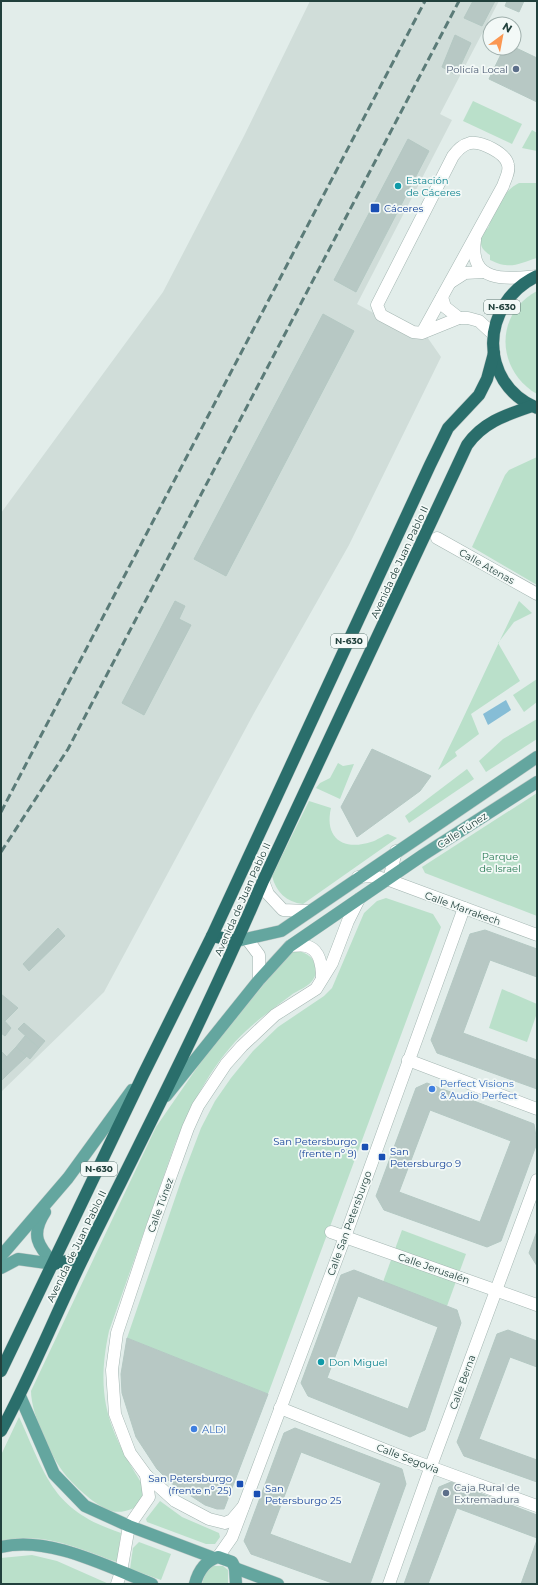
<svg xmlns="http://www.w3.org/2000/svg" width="538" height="1585" font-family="Montserrat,sans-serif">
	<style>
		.built { fill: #d0ddd9 }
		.green { fill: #bae0ca }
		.water { fill: #86bdd6 }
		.building { fill: #b7c8c4; stroke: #b4c8c3; fill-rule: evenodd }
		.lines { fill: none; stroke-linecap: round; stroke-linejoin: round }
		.minor-casing { stroke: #a4b6b2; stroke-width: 13 }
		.major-casing { stroke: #c1cac8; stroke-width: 13 }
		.highway-casing { stroke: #c1cac8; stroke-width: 13 }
		.minor { stroke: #fff; stroke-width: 12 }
		.major { stroke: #64a69f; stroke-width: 12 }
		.highway { stroke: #2a6e6b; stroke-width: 12 }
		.rail { stroke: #5b7b78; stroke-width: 3; stroke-dasharray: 8 4; stroke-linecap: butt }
		.service-dot { fill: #5c6f8a; stroke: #f3f9f7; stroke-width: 1.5 }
		.culture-dot { fill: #0f9aa8; stroke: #f3f9f7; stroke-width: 1.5 }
		.transit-dot { fill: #1a4fb4; stroke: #f3f9f7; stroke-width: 1.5 }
		.shop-dot { fill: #3f7fe0; stroke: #f3f9f7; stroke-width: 1.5 }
		.labels { text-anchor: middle; stroke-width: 3.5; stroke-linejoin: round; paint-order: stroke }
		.shield { fill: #f3f9f7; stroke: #607874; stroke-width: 1 }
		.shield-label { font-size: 9px; font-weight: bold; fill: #21403c }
		.service-label { font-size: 10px; fill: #4e5e75; stroke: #f3f9f7; text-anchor: end }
		.culture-label { font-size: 10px; fill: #0d838f; stroke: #f3f9f7; text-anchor: start }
		.transit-label { font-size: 10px; fill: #164399; stroke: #f3f9f7; text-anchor: start }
		.street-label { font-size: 10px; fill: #21403c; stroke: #f3f9f7 }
		.park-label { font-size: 10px; fill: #287a54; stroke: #f3f9f7 }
		.shop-label { font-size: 10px; fill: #366cbe; stroke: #f3f9f7; text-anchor: start }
	</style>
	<rect width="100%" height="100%" fill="#e2edea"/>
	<path class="built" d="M310 1H499L440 114 452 120 357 304 392 323 425 334 441 357 349 545 254 713 104 992 1 1092V513L163 292 244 136Z"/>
	<g class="green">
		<path d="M473 101 522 124 512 144 463 121Z"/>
		<path d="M532 130 537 133V151L522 148Z"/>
		<path d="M519 183H537V258C517 264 511 270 490 260V255C479 248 479 242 484 230L488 228C495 211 502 191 519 183Z"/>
		<path d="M537 291V394C496 370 494 314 537 291Z"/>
		<path d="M537 457V585L472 547 505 475 509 470Z"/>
		<path d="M519 601 532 613 514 622 498 643 520 681 471 714 479 734 455 752 457 756 438 770C466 714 491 657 519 601Z"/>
		<path d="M537 679V702L524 712 513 695Z"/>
		<path d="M537 719V739L486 772 479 761 503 739Z"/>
		<path d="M338 763 343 766 354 764 340 799 316 788 320 783 330 778Z"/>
		<path d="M467 769 474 779 409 823 405 816Z"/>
		<path d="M537 793V916L425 873 422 867Z"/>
		<path d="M309 801 331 808C324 838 343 851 371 842 378 840 382 836 388 834L397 838 303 904C286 902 276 892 272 876Z"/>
		<path d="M386 898 433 914 441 927 268 1394 127 1338 182 1178 201 1128 215 1101 231 1078 253 1051 278 1027 324 996 332 988 364 913 377 901Z"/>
		<path d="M296 951C310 952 321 964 314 978 310 987 297 990 290 996 275 1007 260 1018 247 1030 214 1060 192 1103 175 1144L109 1331C95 1397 108 1429 142 1484 142 1489 144 1495 142 1500 138 1509 121 1514 112 1511 99 1508 79 1490 70 1480 53 1463 31 1415 31 1391L156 1127 205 1056 287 956Z"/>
		<path d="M502 989 537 1004V1013L527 1042 489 1028Z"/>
		<path d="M402 1230 466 1254 447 1306 383 1282Z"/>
		<path d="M19 1417C47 1478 52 1510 121 1533L117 1562C79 1549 42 1530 1 1542V1455Z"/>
		<path d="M160 1501 182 1517 219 1533 220 1537 215 1544H206L147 1522 146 1519Z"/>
		<path d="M139 1542 171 1554 161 1580 130 1569 133 1548Z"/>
		<path d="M32 1555 57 1561 109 1584H1V1558Z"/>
		<path d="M213 1566H223L228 1570V1584H202L205 1574Z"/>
	</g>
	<path class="water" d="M506 700 511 710 488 725 483 714Z"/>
	<g class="building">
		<path d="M473 1H495L482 26 464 18Z"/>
		<path d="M507 1H524L519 12 505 6Z"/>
		<path d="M455 35 471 43 456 75 442 67Z"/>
		<path d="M514 47 537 58V102L489 79 504 48Z"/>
		<path d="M408 139 429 151 356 292 334 280Z"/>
		<path d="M323 314 354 331 226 576 194 559Z"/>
		<path d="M175 601 185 606 179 619 191 625 144 715 122 703Z"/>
		<path d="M372 749 431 776 420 791 357 837 341 807Z"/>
		<path d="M58 928 65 936 29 971 23 964Z"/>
		<path d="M485 930 537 949V977L490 960 463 1033 537 1060V1089L437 1053 431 1040 470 934Z"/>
		<path d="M1 994 18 1008 5 1021 1 1017Z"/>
		<path d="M1 1017 11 1028 5 1036 1 1033Z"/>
		<path d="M24 1023 45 1041 39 1048 18 1029Z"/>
		<path d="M25 1036 39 1048 30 1059 16 1047Z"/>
		<path d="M16 1047 27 1056 8 1074 1 1067V1063Z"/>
		<path d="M1 1051 7 1057 1 1063Z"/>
		<path d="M1 1067 8 1074 1 1081Z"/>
		<path d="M427 1083 534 1124 537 1143 501 1241 487 1247 384 1210 376 1196 416 1088ZM430 1110 511 1141 480 1222 399 1192Z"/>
		<path d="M537 1231V1266L529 1253Z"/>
		<path d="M354 1270 457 1310 461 1323 425 1430 410 1437 308 1396 301 1383 341 1275ZM358 1296 438 1327 408 1409 327 1378Z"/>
		<path d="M508 1330 537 1341V1367L510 1357 479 1439 537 1460V1482L464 1456 457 1442 497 1334Z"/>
		<path d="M127 1338 268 1394 224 1509H217L205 1505 171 1483 157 1469 136 1437 122 1393 121 1374Z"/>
		<path d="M295 1428 402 1469 406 1484 370 1584H335L251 1554 244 1541 284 1433ZM301 1452 381 1483 351 1564 270 1534Z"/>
		<path d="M451 1482 537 1515V1538L457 1508 428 1584H404L439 1487Z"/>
		<path d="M537 1540V1584H521Z"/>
	</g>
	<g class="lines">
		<g class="minor-casing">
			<g id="minor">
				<path d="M475 240C469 283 505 279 536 276"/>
				<path d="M451 282 465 273 483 272"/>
				<path d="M442 297 445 307 459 318"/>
				<path d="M422 333 503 186C505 179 510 172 508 165 506 153 481 141 470 143 462 145 458 150 453 156L377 305 381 315 413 332 422 333 459 318H468L479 321 493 334"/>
				<path d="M437 538 537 594"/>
				<path d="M358 877 373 876 389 880 537 935"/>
				<path d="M389 880 396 851"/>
				<path d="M263 881 268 894 283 910 307 911"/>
				<path d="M247 939 259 955V980"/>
				<path d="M290 946C294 946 301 945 306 946 320 949 322 967 322 978"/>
				<path d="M408 1060 537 1109"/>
				<path d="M331 1232 537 1305"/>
				<path d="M280 1408 403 1457 537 1506"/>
				<path d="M243 1507 232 1520 225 1523 209 1519 175 1501 146 1475 130 1453 115 1414 112 1370 117 1333 153 1225 188 1128 198 1106 226 1064 242 1046 275 1015 316 989 332 963 348 921 359 899"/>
				<path d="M218 1557 232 1537 345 1237 464 908"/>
				<path d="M117 1584 121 1572 129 1526 149 1497 146 1475"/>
				<path d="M389 1584 431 1466 537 1180"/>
			</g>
		</g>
		<g class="major-casing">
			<g id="major">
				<path d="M237 941 281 931 537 757"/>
				<path d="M166 1096 259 980 290 946 423 855 537 782"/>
				<path d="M45 1212C30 1235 38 1246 54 1264"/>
				<path d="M1 1256 68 1178 132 1090"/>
				<path d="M1 1268 18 1259 54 1264"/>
				<path d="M20 1396 54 1474 85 1506 129 1526 214 1558"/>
				<path d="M1 1547C48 1535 108 1567 152 1584"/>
				<path d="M235 1568 278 1584"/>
				<path d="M195 1584C198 1572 205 1561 218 1557L232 1562 235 1568 236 1584"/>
			</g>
		</g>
		<g class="highway-casing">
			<g id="highway">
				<path d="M537 276C480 303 477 383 537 408"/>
				<path d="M212 936 237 941"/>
				<path d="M54 1264 83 1257"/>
				<path d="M1 1371 143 1075 212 936 430 465 448 428 479 395 487 379 494 353"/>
				<path d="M1 1431C32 1374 56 1313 85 1254 146 1131 209 1008 263 881L467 445C483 422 506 415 532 406"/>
			</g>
		</g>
		<use href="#minor" class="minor"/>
		<use href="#major" class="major"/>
		<use href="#highway" class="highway"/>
		<g class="rail">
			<path d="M1 812 425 1"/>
			<path d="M1 852 68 749 459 1"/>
		</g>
	</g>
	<g class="service-dot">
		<circle cx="516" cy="69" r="4"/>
		<circle cx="446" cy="1493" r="4"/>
	</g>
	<g class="culture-dot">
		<circle cx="398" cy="186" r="4"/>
		<circle cx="321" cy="1362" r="4"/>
	</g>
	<g class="transit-dot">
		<rect x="370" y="203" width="10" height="10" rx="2"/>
		<rect x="361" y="1143" width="8" height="8" rx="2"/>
		<rect x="378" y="1153" width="8" height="8" rx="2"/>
		<rect x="236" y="1480" width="8" height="8" rx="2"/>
		<rect x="253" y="1490" width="8" height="8" rx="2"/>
	</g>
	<g class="shop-dot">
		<circle cx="432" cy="1089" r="4"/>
		<circle cx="194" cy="1429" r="4"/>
	</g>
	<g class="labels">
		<g class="shield">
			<rect x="484" y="300" width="36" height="14" rx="3"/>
			<rect x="331" y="634" width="36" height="14" rx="3"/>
			<rect x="81" y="1162" width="36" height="14" rx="3"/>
		</g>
		<g class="shield-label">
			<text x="502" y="310">N-630</text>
			<text x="349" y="644">N-630</text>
			<text x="99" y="1172">N-630</text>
		</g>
		<g class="service-label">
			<text x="508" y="73">Policía Local</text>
			<text x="454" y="1491" text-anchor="start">Caja Rural de<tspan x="454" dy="12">Extremadura</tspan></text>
		</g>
		<g class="culture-label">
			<text x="406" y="184">Estación<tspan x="406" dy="12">de Cáceres</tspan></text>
			<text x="329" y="1366">Don Miguel</text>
		</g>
		<g class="transit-label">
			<text x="384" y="212">Cáceres</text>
			<text x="357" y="1145" text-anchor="end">San Petersburgo<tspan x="357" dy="12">(frente nº 9)</tspan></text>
			<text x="390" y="1155">San<tspan x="390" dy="12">Petersburgo 9</tspan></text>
			<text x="232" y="1482" text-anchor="end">San Petersburgo<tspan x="232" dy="12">(frente nº 25)</tspan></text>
			<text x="265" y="1492">San<tspan x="265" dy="12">Petersburgo 25</tspan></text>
		</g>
		<g class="street-label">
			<text transform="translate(399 562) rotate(-65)" y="4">Avenida de Juan Pablo II</text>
			<text transform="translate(487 566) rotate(29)" y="4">Calle Atenas</text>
			<text transform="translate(462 830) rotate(-33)" y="4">Calle Túnez</text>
			<text transform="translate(242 899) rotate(-66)" y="4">Avenida de Juan Pablo II</text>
			<text transform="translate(463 908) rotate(20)" y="4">Calle Marrakech</text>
			<text transform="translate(160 1205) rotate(-70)" y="4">Calle Túnez</text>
			<text transform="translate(349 1223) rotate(-70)" y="4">Calle San Petersburgo</text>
			<text transform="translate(76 1246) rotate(-64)" y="4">Avenida de Juan Pablo II</text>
			<text transform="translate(434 1268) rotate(19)" y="4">Calle Jerusalén</text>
			<text transform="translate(462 1382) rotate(-70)" y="4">Calle Berna</text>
			<text transform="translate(408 1458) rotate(21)" y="4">Calle Segovia</text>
		</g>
		<g class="park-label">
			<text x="500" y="860">Parque<tspan x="500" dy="12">de Israel</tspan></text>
		</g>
		<g class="shop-label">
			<text x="440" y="1087">Perfect Visions<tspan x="440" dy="12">&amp; Audio Perfect</tspan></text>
			<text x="202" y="1433">ALDI</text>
		</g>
	</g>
	<rect width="538" height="1585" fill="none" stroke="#21403c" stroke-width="4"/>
	<g transform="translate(502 36) rotate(32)"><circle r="19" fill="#f3f9f7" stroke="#9fafac"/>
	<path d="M0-3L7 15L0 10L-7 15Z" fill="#fb9752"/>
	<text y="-6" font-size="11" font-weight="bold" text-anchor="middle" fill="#21403c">N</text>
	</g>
</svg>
